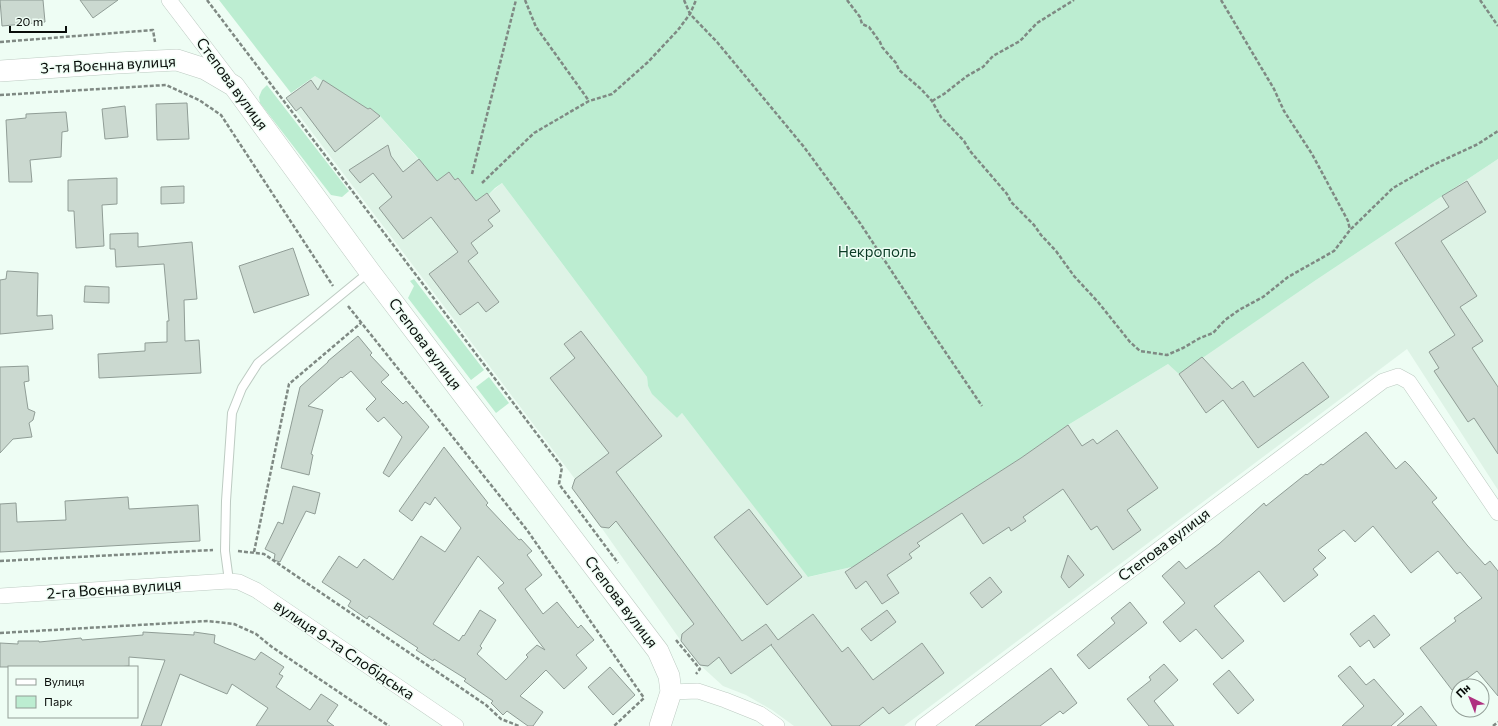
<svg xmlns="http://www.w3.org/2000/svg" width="1498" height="726" font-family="Commissioner,sans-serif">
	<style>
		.built { fill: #def3e6 }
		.green { fill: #bcedd1 }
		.building { fill: #cbd9d0; stroke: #909d96; fill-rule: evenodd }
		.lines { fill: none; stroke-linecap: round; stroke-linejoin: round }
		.lane-casing { stroke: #bdcbc2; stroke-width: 10 }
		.street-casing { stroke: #bdcbc2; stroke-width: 16 }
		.secondary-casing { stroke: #bdcbc2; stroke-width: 22 }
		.path { stroke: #7f8983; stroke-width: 2.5; stroke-dasharray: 4 2; stroke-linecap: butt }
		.lane { stroke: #fff; stroke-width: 8 }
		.street { stroke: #fff; stroke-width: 15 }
		.secondary { stroke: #fff; stroke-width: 21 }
		.labels { text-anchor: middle; stroke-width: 3; stroke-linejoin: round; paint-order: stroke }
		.street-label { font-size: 15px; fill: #090d0a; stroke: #eefdf4 }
		.park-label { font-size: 15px; fill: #0c3c26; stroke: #eefdf4 }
	</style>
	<rect width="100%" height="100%" fill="#eefdf4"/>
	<path class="built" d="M315 76 370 108 380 116 425 167 458 178 488 195 502 183 647 377 648 386 677 418 682 413 809 577 856 566 898 537 1021 458 1068 425 1168 364 1179 373 1316 280 1498 159V490L1407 349 904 726H794L772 710 746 695 723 686 700 665 681 641 601 527 572 488 575 479 286 98Z"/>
	<g class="green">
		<path d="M219 0H1498V159L1316 280 1179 374 1168 364 1068 425 1021 458 898 537 856 566 808 577 682 413 677 418 652 394 648 386 647 377 502 183 495 188 488 195 486 194 476 202 458 178 422 194 425 166 380 116 370 108 368 109 315 76 291 93Z"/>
		<path d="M267 85 349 191 342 197 331 195 260 103 259 97 262 90Z"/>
		<path d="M414 279 484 370 471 380 408 298 414 286 410 281Z"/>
		<path d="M489 377 509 403 496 413 476 387Z"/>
	</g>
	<g class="building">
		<path d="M0 0H43L45 22 2 26Z"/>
		<path d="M80 0H118L93 18Z"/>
		<path d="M311 80 318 90 323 80 368 109 370 108 380 116 335 152 301 107 296 111 286 98Z"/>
		<path d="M187 103 189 139 157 140 156 104Z"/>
		<path d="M125 106 128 137 105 139 102 109Z"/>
		<path d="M66 112 68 131 62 132 61 157 30 160 32 182H9L6 120 26 118V114Z"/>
		<path d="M388 145 391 156 403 172 419 159 437 181 449 172 455 180 458 178 476 201 487 193 500 211 488 220 493 226 471 243 478 253 468 261 499 302 486 312 478 302 460 315 429 274 458 252 431 217 403 239 379 208 392 197 373 173 360 183 349 170Z"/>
		<path d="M117 178V204L102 205 104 246 76 248 74 211H68V180Z"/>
		<path d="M1467 181 1486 212 1441 241 1477 296 1460 307 1483 341 1472 348 1498 387V454L1474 418 1468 422 1434 371 1439 368 1429 352 1455 335 1395 243 1449 207 1442 196Z"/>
		<path d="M184 186V203L161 204V187Z"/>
		<path d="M138 233V247L192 242 197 299 184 300 185 341 199 340 201 373 99 378 98 354 145 351V343L167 342V321H169L164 264 116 267 115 249H110V234Z"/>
		<path d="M293 248 309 295 254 313 239 266Z"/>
		<path d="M7 271 38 273 37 316 52 315 53 329 0 334V280L6 279Z"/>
		<path d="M85 286 109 287V303L84 302Z"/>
		<path d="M581 331 662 436 616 472 742 641 766 624 778 640 813 614 842 652 848 647 873 680 922 643 944 673 889 714 883 707 859 726H832L771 645 772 644 731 674 719 657 708 666 700 665 681 641 682 634 694 624 616 521 609 528 601 527 572 488 575 479 609 453 550 378 575 358 564 344Z"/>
		<path d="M358 336 372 353 370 355 389 375 381 382 403 404 406 401 429 427 389 477 383 473 402 437 384 417 378 422 366 409 376 399 351 371 342 378 341 377 308 406 323 410 311 454 313 455 309 475 281 468 300 387 328 362V361Z"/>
		<path d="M1202 357 1232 389 1243 381 1254 397 1303 362 1329 397 1258 448 1223 400 1206 413 1179 374Z"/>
		<path d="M28 366 29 381 24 382 28 409 35 412 33 420 29 423 32 437 13 439 0 453V367Z"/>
		<path d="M1068 425 1082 446 1093 439 1097 444 1117 430 1158 488 1127 510 1141 530 1113 550 1097 526 1091 530 1063 489 1023 517 1026 521 1011 531 1009 527 983 544 962 513 917 543 920 546 909 554 912 558 887 575 899 593 882 604 866 581 856 589 845 572 898 537 1021 458Z"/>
		<path d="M1366 432 1396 469 1405 461 1410 466 1437 498 1432 502 1467 545 1485 565 1490 561 1498 571V696L1477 671 1452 690 1420 648 1456 621 1454 618 1482 598 1460 572 1457 574 1438 551 1411 573 1373 526 1355 542 1344 530 1318 550 1326 558 1313 569 1318 575 1284 602 1259 571 1214 606 1244 641 1222 659 1196 629 1180 642 1163 622 1185 603 1162 576 1179 561 1186 569 1219 544 1264 503 1266 506 1306 474 1307 475 1321 464 1323 465Z"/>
		<path d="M444 447 488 503 486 505 519 540 521 539 532 551 527 555 542 575 525 589 543 614 557 602 578 628 581 625 594 640 576 655 587 668 564 689 546 670 520 696 543 712 533 726H528L507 711 503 715 491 703 493 701 464 681 466 679 434 659 433 661 416 650 418 648 369 616 367 619 348 606 351 601 322 582 339 556 357 568 364 559 393 580 421 536 445 552 461 528 435 497 430 505 425 502 412 521 399 511ZM478 556 504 583 498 588 545 650 537 645 526 655 528 657 506 680 477 654 482 648 480 646 496 620 480 610 464 636 463 635 459 641 433 624Z"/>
		<path d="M293 486 320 493 315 514 306 511 280 562 274 560 275 554 265 549 278 522 283 524Z"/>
		<path d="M128 497 129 509 198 505 200 541 0 552V504L16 503 17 522 66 520 65 501Z"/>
		<path d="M749 509 802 577 767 605 714 537Z"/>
		<path d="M1068 555 1084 575 1069 588 1061 577Z"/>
		<path d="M990 577 1002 592 982 608 970 593Z"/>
		<path d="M1130 602 1147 623 1089 669 1077 655 1115 623 1111 618Z"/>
		<path d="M887 610 896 622 871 641 861 629Z"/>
		<path d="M1374 615 1390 635 1374 648 1369 640 1360 647 1350 634Z"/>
		<path d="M143 632 194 635V632L215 635 214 643 255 660 261 652 284 667 279 674 283 676 276 687 310 710 321 694 338 705 327 721 334 726H256L268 708 232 684 227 694 180 674 161 726H141L165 660 129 657V666L118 667H0V643L18 644V641H39V642L81 638 82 640 143 635Z"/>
		<path d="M1164 664 1178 680 1154 701 1174 726H1149L1127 699 1151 680 1149 677Z"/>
		<path d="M1350 666 1366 685 1374 679 1404 714 1391 726H1342L1364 706 1338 676Z"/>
		<path d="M610 667 635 695 613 715 588 687Z"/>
		<path d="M1051 668 1077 703 1063 714 1060 711 1040 726H975Z"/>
		<path d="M1229 670 1254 700 1238 714 1213 684Z"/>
		<path d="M1421 706 1437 726H1397Z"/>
	</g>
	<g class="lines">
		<g class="lane-casing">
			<path id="lane" d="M229 581 225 551 226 501 232 413 242 388 258 363 369 272"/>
		</g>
		<g class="street-casing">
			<g id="street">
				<path d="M169 0 230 80"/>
				<path d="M0 596 229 581 239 582 256 590 456 726"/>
				<path d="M671 692 698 691 725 700 760 714 777 726"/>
				<path d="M923 726 1383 381 1398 376 1409 382 1498 513"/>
			</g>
		</g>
		<g class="secondary-casing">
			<path id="secondary" d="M0 71 117 63 177 60 205 69 234 86 370 272 658 651 669 676 671 692 660 726"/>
		</g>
		<g class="path">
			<path d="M207 0 562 467 559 484 618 563"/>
			<path d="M525 0 536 27 589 101"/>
			<path d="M684 0 690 14 717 42 804 147 860 223 925 322 982 406"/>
			<path d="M847 0 860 17 862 24 869 27 880 42 882 47 896 63 899 70 921 89 932 101 941 117 964 141 970 151 1007 194 1011 202 1034 225 1041 235 1056 251 1074 276 1098 302 1130 342 1140 351 1167 355 1183 348 1200 338 1213 333 1225 320 1239 310 1263 297 1288 277 1334 251 1350 230 1393 188 1433 165 1478 144 1498 131"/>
			<path d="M1221 0 1274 89 1284 111 1312 154 1348 221 1350 230"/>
			<path d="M1480 0 1498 26"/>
			<path d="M0 42 153 30 155 42"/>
			<path d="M0 95 166 85 199 100 221 115 333 286"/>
			<path d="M932 101 944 94 967 76 983 67 993 56 1020 41 1037 23 1074 0"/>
			<path d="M472 174 516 0"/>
			<path d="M482 183 534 133 589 101 612 94 648 62 678 30 690 14 696 0"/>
			<path d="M348 306 527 530 644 698 614 726"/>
			<path d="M238 551 264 554 486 705 501 719 519 726"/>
			<path d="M254 552 289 384 361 323"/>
			<path d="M0 561 213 550"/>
			<path d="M0 633 208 621 234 624 256 634 272 647 389 726"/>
			<path d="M676 640 700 669 696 674"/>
			<path d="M1493 726 1498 722"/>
		</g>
		<use href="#lane" class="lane"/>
		<use href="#street" class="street"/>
		<use href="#secondary" class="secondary"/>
	</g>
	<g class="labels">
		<g class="street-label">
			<text transform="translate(108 65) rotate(-3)" y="5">3-тя Воєнна вулиця</text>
			<text transform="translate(232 84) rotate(54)" y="5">Степова вулиця</text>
			<text transform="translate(425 344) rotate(53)" y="5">Степова вулиця</text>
			<text transform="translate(1164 545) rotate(-37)" y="5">Степова вулиця</text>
			<text transform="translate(114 589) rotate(-4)" y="5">2-га Воєнна вулиця</text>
			<text transform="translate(621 602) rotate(53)" y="5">Степова вулиця</text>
			<text transform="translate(344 650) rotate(34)" y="5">вулиця 9-та Слобідська</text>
		</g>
		<g class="park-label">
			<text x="877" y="257">Некрополь</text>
		</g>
	</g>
	<rect x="8" y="666" width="130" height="52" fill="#eefdf4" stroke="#929d96"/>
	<rect x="16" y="679" width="20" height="6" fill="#ffffff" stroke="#929d96"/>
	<text x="44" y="686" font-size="12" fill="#090d0a">Вулиця</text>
	<rect x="16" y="696" width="20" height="12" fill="#bcedd1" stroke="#929d96"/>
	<text x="44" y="706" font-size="12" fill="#090d0a">Парк</text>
	<g transform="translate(1470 698) rotate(317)"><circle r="19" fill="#eefdf4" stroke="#929d96"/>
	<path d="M0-3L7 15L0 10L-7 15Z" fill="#af3180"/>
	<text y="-6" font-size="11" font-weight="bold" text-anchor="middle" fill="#090d0a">Пн</text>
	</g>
	<path d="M10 26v6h56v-6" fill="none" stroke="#090d0a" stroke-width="2"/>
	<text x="16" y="26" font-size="12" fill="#090d0a" stroke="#eefdf4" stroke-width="3" paint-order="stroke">20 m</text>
</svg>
